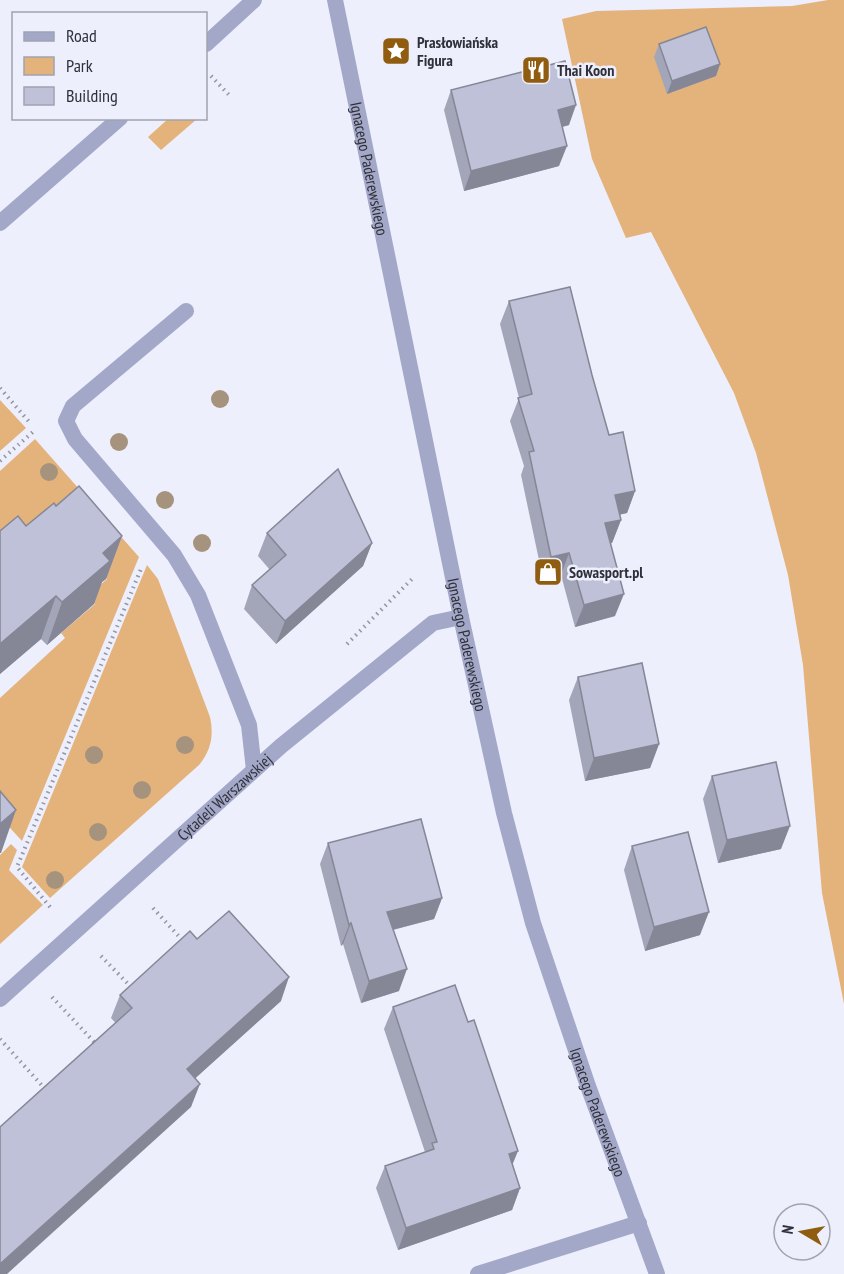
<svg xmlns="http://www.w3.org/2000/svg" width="844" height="1274" font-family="'PT Sans Narrow',sans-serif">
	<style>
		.green { fill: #e4b37c }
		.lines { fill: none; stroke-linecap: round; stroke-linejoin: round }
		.path { stroke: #9496a2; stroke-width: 4; stroke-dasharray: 1.5 4.5; stroke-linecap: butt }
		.service { stroke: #a4a8c8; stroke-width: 16 }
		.minor { stroke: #a4a8c8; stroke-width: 16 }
		.tertiary { stroke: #a4a8c8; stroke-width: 16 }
		.tree { fill: #a6937e }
		.wall { fill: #a3a6b9 }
		.shaded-wall { fill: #858796 }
		.building { fill: #bec1d7; stroke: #858796; stroke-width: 1.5 }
		.labels { text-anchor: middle; stroke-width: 5; stroke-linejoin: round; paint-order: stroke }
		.poi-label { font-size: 16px; font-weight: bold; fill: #2f3039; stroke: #edeffd; text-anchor: start }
		.street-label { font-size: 16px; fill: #2f3039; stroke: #edeffd }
	</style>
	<rect width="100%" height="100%" fill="#edeffd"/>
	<g class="green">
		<path d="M828 0H844V1004L822 893 803 665 788 575 756 453 734 393 651 232 626 238 592 159 562 19 596 11 792 6Z"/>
		<path d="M169 118 197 119 161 150 148 137Z"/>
		<path d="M0 400 26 428 0 451Z"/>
		<path d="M35 439 139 557 22 841 0 817V698L65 638 61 633 95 604 88 596 107 579 64 528 0 555V471Z"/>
		<path d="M147 565 158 579 210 717C214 736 211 750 199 765L50 898 22 867Z"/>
		<path d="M11 844 17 850 9 870 43 905 0 944V855Z"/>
	</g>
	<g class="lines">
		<g class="path">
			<path d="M211 76 231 97"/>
			<path d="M0 388 31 424"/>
			<path d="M0 461 34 431"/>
			<path d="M347 644 414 577"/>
			<path d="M50 907 17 867 141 569"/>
			<path d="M153 908 184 942"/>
			<path d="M101 956 133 989"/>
			<path d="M52 997 96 1044"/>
			<path d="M0 1039 47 1091"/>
		</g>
		<path class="service" d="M186 311 73 406 66 421 75 439 174 555 198 595 249 725 254 770"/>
		<g class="minor">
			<path id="s1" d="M0 999 281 746 433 623 461 617"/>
			<path d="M478 1274 639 1223"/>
		</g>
		<g class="tertiary">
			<path id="s2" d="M335 0 461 617 504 813 533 923 588 1086 657 1274"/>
			<path d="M206 44 254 0"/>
			<path d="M0 223 120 118"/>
		</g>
	</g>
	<g class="tree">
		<circle cx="220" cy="399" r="9"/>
		<circle cx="119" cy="442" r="9"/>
		<circle cx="49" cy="472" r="9"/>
		<circle cx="165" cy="500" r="9"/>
		<circle cx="202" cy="543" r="9"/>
		<circle cx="185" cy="745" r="9"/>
		<circle cx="94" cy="755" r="9"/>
		<circle cx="142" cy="790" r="9"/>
		<circle cx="98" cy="832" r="9"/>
		<circle cx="55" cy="880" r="9"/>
	</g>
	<g class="wall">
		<path d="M659 44 720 64 716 76 667 94 654 57Z"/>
		<path d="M451 90 569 125 562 127 559 166 464 191 444 110Z"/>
		<path d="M509 301 592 375 609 435 635 491 627 513 619 515 621 520 612 543H610L615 616 575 627 561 575 543 579 521 475 524 466 510 421 519 398 500 324Z"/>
		<path d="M56 506 122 536 106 579 102 582 94 604 47 645 41 639 0 674V531L26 526Z"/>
		<path d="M267 533 372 543 363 566 276 644 244 609 252 585 270 570 258 556Z"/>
		<path d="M578 677 659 744 650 768 585 781 569 700Z"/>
		<path d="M712 776 781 849 718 863 703 799Z"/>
		<path d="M328 843 442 898 434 919 393 930 399 991 361 1003 343 944 341 946 320 864Z"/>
		<path d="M632 846 700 935 645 951 624 870Z"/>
		<path d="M197 939 281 1001 195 1078 191 1107 111 1018 120 995Z"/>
		<path d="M393 1007 468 1022 520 1188 512 1210 398 1250 376 1188 385 1166 425 1152 384 1029Z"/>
	</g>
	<g class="shaded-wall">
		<path d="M720 64 716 76 667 94 672 81Z"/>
		<path d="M576 105 569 125 551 130 558 110Z"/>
		<path d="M567 146 559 166 464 191 471 171Z"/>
		<path d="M635 491 627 513 607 517 615 495Z"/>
		<path d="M621 520 612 543 596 546 605 523Z"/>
		<path d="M122 536 106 579 102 582 94 604 47 645 62 602 103 553Z"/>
		<path d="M372 543 363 566 276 644 285 621Z"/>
		<path d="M569 553 561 575 543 579 551 557Z"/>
		<path d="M624 594 615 616 575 627 584 605Z"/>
		<path d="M56 596 41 639 0 674V644Z"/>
		<path d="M659 744 650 768 585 781 594 758Z"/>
		<path d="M16 810 1 853H0V824Z"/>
		<path d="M790 826 781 849 718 863 727 840Z"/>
		<path d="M442 898 434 919 380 933 387 912Z"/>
		<path d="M709 912 700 935 645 951 654 927Z"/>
		<path d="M351 923 343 944 341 946 349 925Z"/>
		<path d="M407 969 399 991 361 1003 369 981Z"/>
		<path d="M289 977 281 1001 179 1093 187 1069Z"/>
		<path d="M200 1084 191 1107 7 1274H0V1264Z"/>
		<path d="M518 1151 509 1173V1154Z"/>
		<path d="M520 1188 512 1210 398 1250 406 1228Z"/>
	</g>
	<g class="building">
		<path d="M706 27 720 64 672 81 659 44Z"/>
		<path d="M565 61 576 105 558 110 567 146 471 171 451 90Z"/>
		<path d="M570 287 592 375 609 435 623 432 635 491 615 495 621 520 605 523 624 594 584 605 569 553 551 557 529 452 534 451 518 398 532 394 509 301Z"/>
		<path d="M338 469 372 543 285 621 252 585 286 555 267 533Z"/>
		<path d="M79 486 122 536 103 553 110 561 62 602 56 596 0 644V531L18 516 26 526 54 503 56 506Z"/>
		<path d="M642 663 659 744 594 758 578 677Z"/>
		<path d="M776 762 790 826 727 840 712 776Z"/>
		<path d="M0 791 16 810 0 824Z"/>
		<path d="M421 819 442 898 387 912 407 969 369 981 351 923 349 925 328 843Z"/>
		<path d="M688 832 709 912 654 927 632 846Z"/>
		<path d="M229 911 289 977 187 1069 200 1084 0 1264V1127L132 1008 120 995 190 931 197 939Z"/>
		<path d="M455 985 468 1022 474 1020 518 1151 509 1154 520 1188 406 1228 385 1166 434 1149 432 1143 437 1142 393 1007Z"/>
	</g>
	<defs>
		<g id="sight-square" transform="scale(1.5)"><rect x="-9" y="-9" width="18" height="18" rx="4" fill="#905c0f" stroke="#edeffd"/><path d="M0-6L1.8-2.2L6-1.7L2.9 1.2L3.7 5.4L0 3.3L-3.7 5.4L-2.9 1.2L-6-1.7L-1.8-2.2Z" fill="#fff"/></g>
		<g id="restaurant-square" transform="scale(1.5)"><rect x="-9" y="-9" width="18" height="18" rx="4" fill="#905c0f" stroke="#edeffd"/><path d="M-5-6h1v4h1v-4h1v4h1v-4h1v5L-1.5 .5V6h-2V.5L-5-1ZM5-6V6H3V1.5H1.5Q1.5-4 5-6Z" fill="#fff"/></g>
		<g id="shop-square" transform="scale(1.5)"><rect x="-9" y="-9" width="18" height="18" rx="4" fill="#905c0f" stroke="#edeffd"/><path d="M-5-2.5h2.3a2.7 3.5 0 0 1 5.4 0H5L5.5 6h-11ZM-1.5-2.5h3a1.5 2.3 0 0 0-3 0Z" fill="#fff"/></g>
	</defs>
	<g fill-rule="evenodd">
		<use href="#sight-square" x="396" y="51"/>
		<use href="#restaurant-square" x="536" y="70"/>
		<use href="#shop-square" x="548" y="572"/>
	</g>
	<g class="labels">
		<g class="poi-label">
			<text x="417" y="48">Prasłowiańska<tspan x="417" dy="18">Figura</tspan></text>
			<text x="557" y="76">Thai Koon</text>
			<text x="569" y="578">Sowasport.pl</text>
		</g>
		<g class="street-label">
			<text dy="6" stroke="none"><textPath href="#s2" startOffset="172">Ignacego Paderewskiego</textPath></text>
			<text dy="6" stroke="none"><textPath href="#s2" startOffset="658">Ignacego Paderewskiego</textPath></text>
			<text dy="6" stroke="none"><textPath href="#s1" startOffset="302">Cytadeli Warszawskiej</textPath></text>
			<text dy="6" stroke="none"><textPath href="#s2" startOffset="1144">Ignacego Paderewskiego</textPath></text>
		</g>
	</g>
	<rect x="12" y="12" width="195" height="108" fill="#edeffd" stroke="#a1a3af" stroke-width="1.5"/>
	<rect x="24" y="32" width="30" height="9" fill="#a4a8c8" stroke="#a1a3af" stroke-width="1.5"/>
	<text x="66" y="42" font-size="18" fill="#2f3039">Road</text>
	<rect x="24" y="57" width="30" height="18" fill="#e4b37c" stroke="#a1a3af" stroke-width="1.5"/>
	<text x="66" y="72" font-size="18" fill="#2f3039">Park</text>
	<rect x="24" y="87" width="30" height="18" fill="#bec1d7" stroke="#a1a3af" stroke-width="1.5"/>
	<text x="66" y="102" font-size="18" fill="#2f3039">Building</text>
	<g transform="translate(802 1232) rotate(280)"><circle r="28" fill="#edeffd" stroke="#a1a3af" stroke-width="1.5"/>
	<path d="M0-4.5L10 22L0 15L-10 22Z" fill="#905c0f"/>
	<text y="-9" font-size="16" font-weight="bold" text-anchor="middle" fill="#2f3039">N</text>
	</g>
</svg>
